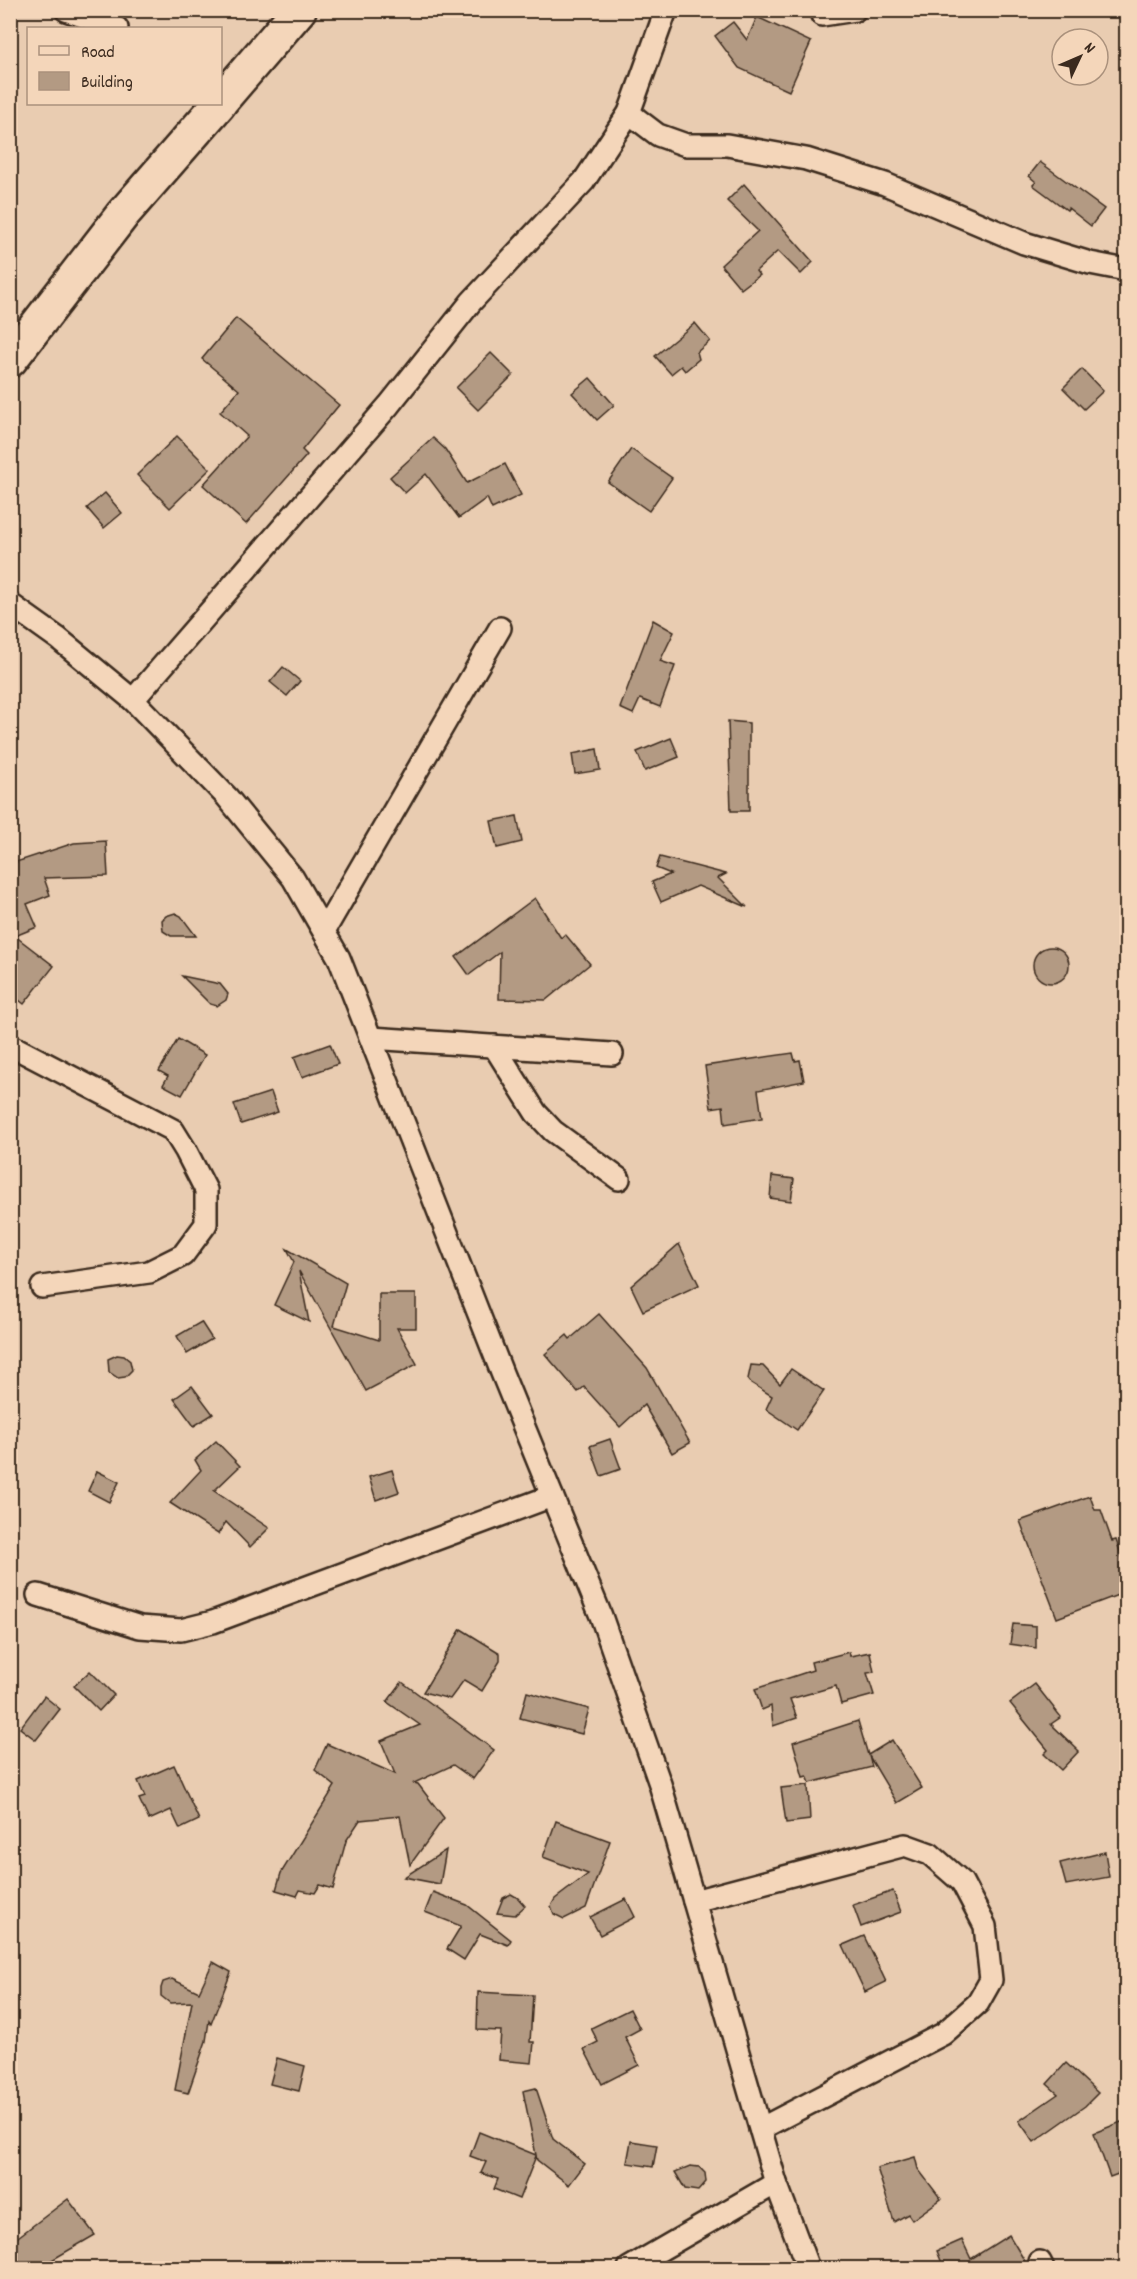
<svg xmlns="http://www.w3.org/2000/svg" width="1137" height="2279" font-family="Dekko,sans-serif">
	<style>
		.building { fill: #b39a83; stroke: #3b2a1e; stroke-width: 1.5 }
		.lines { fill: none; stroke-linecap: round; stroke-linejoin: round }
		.minor-casing { stroke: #3b2a1e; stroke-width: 26 }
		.primary-casing { stroke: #3b2a1e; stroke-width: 38 }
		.minor { stroke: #f4d6ba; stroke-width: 21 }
		.primary { stroke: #f4d6ba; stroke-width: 33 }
	</style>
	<rect width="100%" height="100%" fill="#e9ccb1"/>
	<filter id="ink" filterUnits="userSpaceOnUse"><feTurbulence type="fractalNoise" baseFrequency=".0167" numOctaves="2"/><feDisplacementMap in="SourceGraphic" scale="12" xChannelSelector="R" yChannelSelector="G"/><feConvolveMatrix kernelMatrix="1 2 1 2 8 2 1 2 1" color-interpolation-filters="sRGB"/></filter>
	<g filter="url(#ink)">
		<g class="building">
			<path d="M757 17 811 42 789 91 739 68 715 36 733 22 747 40Z"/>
			<path d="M1040 162 1104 209 1091 226 1068 208 1067 210 1033 185 1036 182 1029 176Z"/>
			<path d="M744 184 813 262 801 274 778 251 756 271 759 275 741 289 721 265 758 231 727 201Z"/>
			<path d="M236 318 339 405 302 450 307 455 246 524 203 485 247 436 220 412 239 390 202 359Z"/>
			<path d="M695 323 710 341 697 352 699 359 685 371 681 366 671 374 655 356Z"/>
			<path d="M491 353 513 375 478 410 456 388Z"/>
			<path d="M1082 369 1103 391 1084 409 1063 388Z"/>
			<path d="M590 378 614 405 597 420 572 393Z"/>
			<path d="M177 436 210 469 170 508 137 475Z"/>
			<path d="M433 438 445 449 467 483 505 464 521 495 492 509 487 498 459 518 426 474 405 493 390 477Z"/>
			<path d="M631 449 672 478 649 511 608 482Z"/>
			<path d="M105 493 122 513 104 528 87 508Z"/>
			<path d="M653 620 674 632 660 661 675 666 660 707 640 699 633 714 620 708Z"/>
			<path d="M283 667 300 681 287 696 270 682Z"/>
			<path d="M728 721 749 723V811H731Z"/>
			<path d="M671 738 679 757 645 771 637 752Z"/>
			<path d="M597 749 600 770 575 774 572 754Z"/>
			<path d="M517 816 522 842 497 848 491 821Z"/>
			<path d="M106 841 108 876 44 878 50 895 27 904 37 927 15 936 54 966 24 1004 10 993V864L74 843Z"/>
			<path d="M660 857 726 874 718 878 747 907 698 886 661 902 652 882 671 874 656 868Z"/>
			<path d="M535 898 561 938 565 934 590 964 546 1000 499 999 500 952 469 975 456 957Z"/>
			<path d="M175 913 181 916 196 936H171L163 931 162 920 166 916Z"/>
			<circle cx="1051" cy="965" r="18"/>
			<path d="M182 976 220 984 228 994 226 1000 217 1006 210 1004Z"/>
			<path d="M178 1039 205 1055 182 1095 163 1085 168 1076 159 1071Z"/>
			<path d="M330 1044 338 1064 302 1077 294 1057Z"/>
			<path d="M793 1053 795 1061 800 1060 804 1081 758 1090 762 1118 725 1124 723 1106 711 1108 705 1066Z"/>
			<path d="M271 1092 278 1112 241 1124 234 1104Z"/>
			<path d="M772 1176 794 1179 791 1201 770 1198Z"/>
			<path d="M679 1244 699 1285 643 1311 631 1286Z"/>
			<path d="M287 1249 346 1283 334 1326 379 1340V1294H416V1328H397L417 1364 366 1391 299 1271 309 1322 274 1305 294 1262Z"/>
			<path d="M599 1314 647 1368 690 1443 672 1453 644 1405 620 1427 584 1387 578 1392 545 1354 567 1335 570 1339Z"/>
			<path d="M201 1322 212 1339 187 1354 177 1336Z"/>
			<path d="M117 1355 124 1356 130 1361 132 1370 125 1377 118 1378 109 1372 108 1359Z"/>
			<path d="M751 1365 763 1366 780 1384 791 1369 824 1391 797 1430 766 1409 772 1396 751 1383 748 1379Z"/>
			<path d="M192 1386 213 1414 194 1426 174 1399Z"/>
			<path d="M610 1439 621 1469 601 1476 590 1446Z"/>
			<path d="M216 1441 240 1466 214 1491 269 1528 250 1547 226 1522 218 1534 170 1503 201 1470 195 1460Z"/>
			<path d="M392 1470 399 1492 376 1500 369 1477Z"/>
			<path d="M97 1471 119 1482 109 1502 88 1491Z"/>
			<path d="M1090 1496 1095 1510H1101L1112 1541 1116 1540 1126 1568V1592L1057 1618 1020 1521Z"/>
			<path d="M1013 1624 1036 1626V1648L1010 1644Z"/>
			<path d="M461 1629 500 1653V1661L482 1691 464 1680 450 1699 423 1692Z"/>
			<path d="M849 1652 850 1656 870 1652 874 1672 867 1673 874 1695 841 1704 836 1686 790 1699 797 1718 773 1726 771 1706 762 1710 755 1689 813 1670 811 1662Z"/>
			<path d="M90 1671 114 1695 99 1711 74 1686Z"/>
			<path d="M402 1682 494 1750 473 1779 453 1765 414 1783 418 1784 444 1818 410 1865 400 1816 360 1820 346 1841 333 1889 320 1885 315 1893 300 1890 297 1896 276 1890 281 1873 335 1786 315 1770 327 1744 395 1774 381 1741 420 1725 387 1702Z"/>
			<path d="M1035 1684 1061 1717 1051 1724 1079 1751 1061 1770 1044 1754 1048 1750 1010 1703Z"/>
			<path d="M527 1692 589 1709 582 1734 520 1718Z"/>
			<path d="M44 1696 60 1709 36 1740 20 1728Z"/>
			<path d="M858 1721 868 1755 892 1740 922 1788 897 1803 869 1756 872 1767 810 1783 807 1776 803 1777 793 1742Z"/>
			<path d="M174 1765 199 1820 180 1829 171 1810 149 1820 139 1799 145 1797 138 1781Z"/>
			<path d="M808 1785 810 1820 786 1823 781 1788Z"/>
			<path d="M556 1821 610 1841 586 1908 564 1919 554 1914 551 1906 555 1899 588 1874 543 1857Z"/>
			<path d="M446 1850 440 1884 404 1877Z"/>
			<path d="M1105 1852 1109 1877 1066 1885 1060 1863Z"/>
			<path d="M893 1891 901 1912 861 1927 853 1905Z"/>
			<path d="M433 1892 467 1905 511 1940 508 1945 480 1934 464 1960 447 1949 461 1926 425 1912Z"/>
			<path d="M511 1894 518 1898 525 1906 515 1915 497 1913 503 1898Z"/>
			<path d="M626 1899 635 1917 600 1935 590 1917Z"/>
			<path d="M864 1936 886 1982 865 1992 843 1945Z"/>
			<path d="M213 1962 231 1972 211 2024 209 2021 206 2041 188 2093 175 2090 192 2002 170 2003 161 1996V1988L163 1982 172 1979 199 1992Z"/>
			<path d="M478 1992 533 1995 530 2042H534L532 2063 499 2060 501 2031 477 2030Z"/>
			<path d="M630 2009 640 2029 625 2037 639 2065 602 2084 584 2049 598 2042 591 2028Z"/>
			<path d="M277 2058 305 2066 299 2091 270 2084Z"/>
			<path d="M1066 2063 1098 2093 1085 2106 1034 2142 1019 2121 1058 2094 1047 2084Z"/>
			<path d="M536 2088 553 2139 585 2164 569 2185 537 2160 536 2156 519 2199 494 2189 498 2179 481 2173 486 2162 470 2156 479 2132 536 2155 523 2091Z"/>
			<path d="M1126 2120V2171L1110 2177 1094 2133Z"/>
			<path d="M631 2141 657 2145 653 2167 627 2163Z"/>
			<path d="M915 2157 918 2169 941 2199 912 2220 908 2214 894 2222 877 2168Z"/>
			<path d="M690 2166 699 2167 705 2173 706 2182 698 2191 685 2189 675 2172Z"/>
			<path d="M68 2199 95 2235 50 2261 54 2268H21L10 2251V2243Z"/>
			<path d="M1009 2235 1029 2268H944L937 2251 962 2240 971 2259Z"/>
		</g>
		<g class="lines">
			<g class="minor-casing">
				<g id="minor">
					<path d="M66 10 117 28"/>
					<path d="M822 15 855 10"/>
					<path d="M629 113 658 135 686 145H727L806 159 885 184 1024 243 1090 263 1126 270"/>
					<path d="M10 604 59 639 133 700 227 797 293 878 339 958 502 1373 601 1616 660 1784 776 2183 808 2268"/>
					<path d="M133 700 389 405 471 302 584 181 629 113 666 10"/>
					<path d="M324 931 500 628"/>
					<path d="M371 1038 612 1054"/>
					<path d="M10 1045 173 1130 186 1151 206 1190V1224L183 1255 149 1272 42 1287"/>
					<path d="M494 1046 536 1113 553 1131 619 1179"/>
					<path d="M38 1595 140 1627 181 1630 213 1622 552 1496"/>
					<path d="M694 1901 905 1845 930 1854 962 1882 985 1926 991 1980 978 2003 943 2034 760 2129"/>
					<path d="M1040 2262 1043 2268"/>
					<path d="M629 2268 776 2183"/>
				</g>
			</g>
			<g class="primary-casing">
				<g id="primary">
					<path d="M220 102 299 10"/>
					<path d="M10 360 123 214 219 104"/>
				</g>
			</g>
			<use href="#minor" class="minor"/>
			<use href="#primary" class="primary"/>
		</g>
	</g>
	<rect width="1137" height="2279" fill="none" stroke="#f4d6ba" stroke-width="36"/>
	<rect x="18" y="18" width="1101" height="2243" fill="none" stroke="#3b2a1e" stroke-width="2" filter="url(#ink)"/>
	<rect x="27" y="27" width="195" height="78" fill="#f4d6ba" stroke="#aa917c" stroke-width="1.5"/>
	<rect x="39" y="46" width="30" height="9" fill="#f4d6ba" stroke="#aa917c" stroke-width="1.5"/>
	<text x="81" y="57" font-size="18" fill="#3b2a1e">Road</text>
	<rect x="39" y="72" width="30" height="18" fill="#b39a83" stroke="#aa917c" stroke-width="1.5"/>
	<text x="81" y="87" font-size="18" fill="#3b2a1e">Building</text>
	<g transform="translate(1080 57) rotate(46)"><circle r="28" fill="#f4d6ba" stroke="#aa917c" stroke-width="1.5"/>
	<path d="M0-4.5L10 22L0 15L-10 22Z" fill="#3b2a1e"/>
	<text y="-9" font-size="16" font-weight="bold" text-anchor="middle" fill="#3b2a1e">N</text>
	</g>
</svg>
